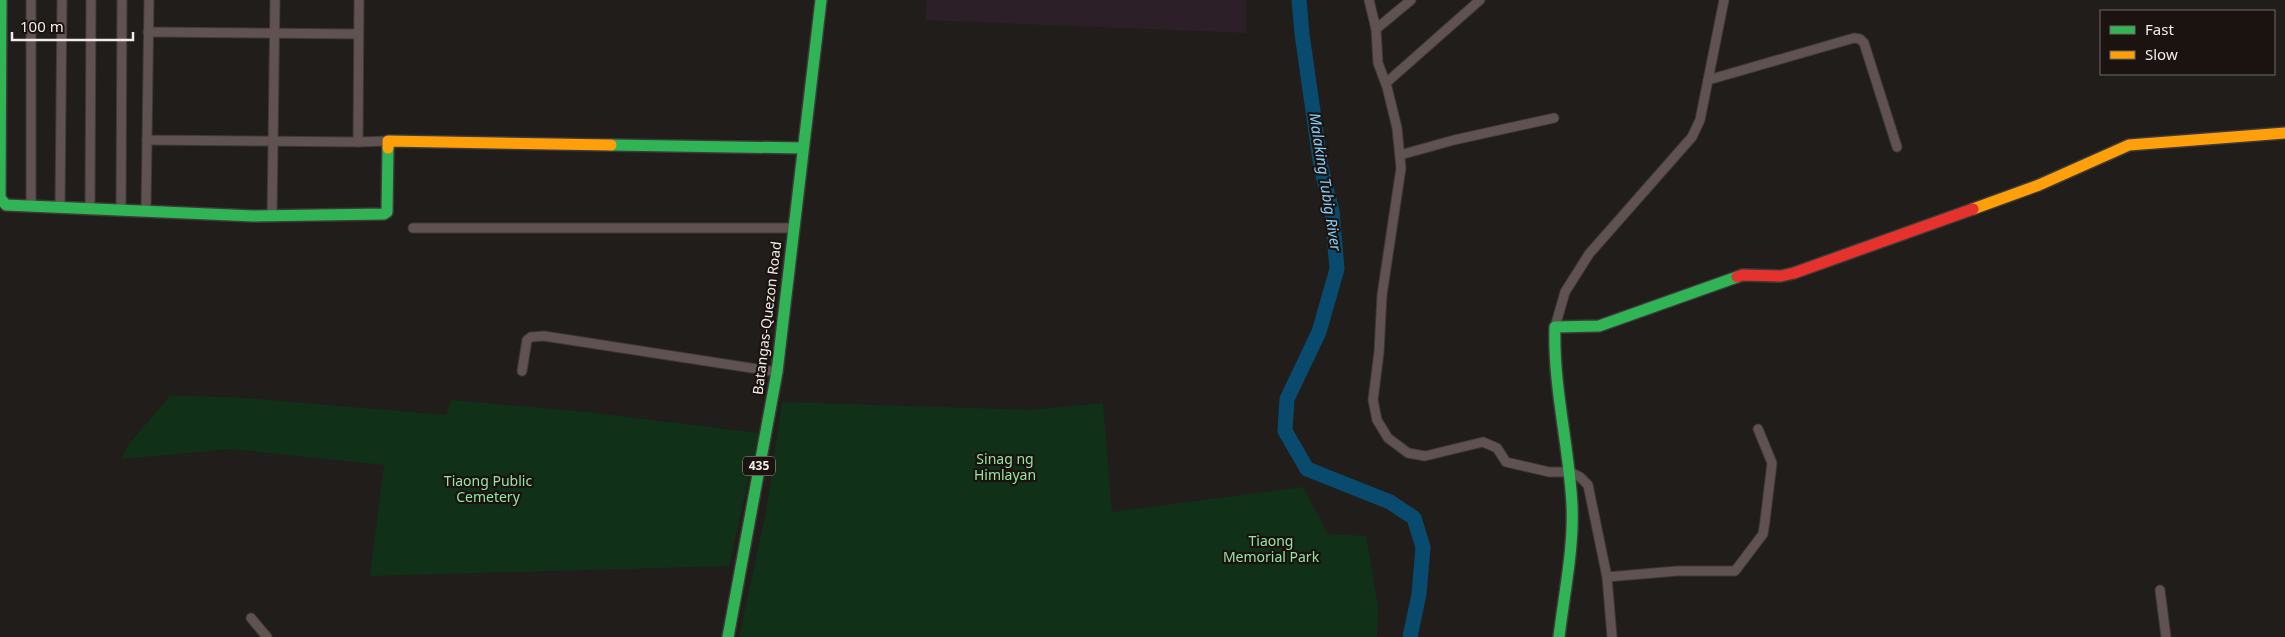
<svg xmlns="http://www.w3.org/2000/svg" width="2285" height="637" font-family="'Noto Sans',sans-serif">
	<style>
		.industrial { fill: #2c1f28 }
		.green { fill: #103118 }
		.lines { fill: none; stroke-linecap: round; stroke-linejoin: round }
		.river { stroke: #094b6e; stroke-width: 15 }
		.street-casing { stroke: #3c3a39; stroke-width: 11 }
		.fast-casing { stroke: #3c3a39; stroke-width: 14 }
		.slow-casing { stroke: #3c3a39; stroke-width: 14 }
		.jam-casing { stroke: #3c3a39; stroke-width: 14 }
		.street { stroke: #605250; stroke-width: 9 }
		.fast { stroke: #30b455; stroke-width: 11 }
		.slow { stroke: #ff9f0a; stroke-width: 11 }
		.jam { stroke: #e5322d; stroke-width: 11 }
		.labels { text-anchor: middle; stroke-width: 4.5; stroke-linejoin: round; paint-order: stroke }
		.shield { fill: #1a130f; stroke: #b0aba8; stroke-width: 1 }
		.shield-label { font-size: 12px; font-weight: bold; fill: #f1ece9 }
		.street-label { font-size: 14px; fill: #f1ece9; stroke: #1a130f }
		.park-label { font-size: 14px; fill: #94e3a1; stroke: #1a130f }
		.water-label { font-size: 15px; font-style: italic; fill: #86caf9; stroke: #1a130f }
	</style>
	<rect width="100%" height="100%" fill="#201d1b"/>
	<path class="industrial" d="M927 0H1246V33L925 20Z"/>
	<g class="green">
		<path d="M170 396 232 397 446 415 451 400 586 412 759 433 729 566 370 576 384 465 231 449 122 459 128 445Z"/>
		<path d="M782 402 1030 410 1103 403 1112 512 1303 487 1328 534 1366 536 1378 606 1377 637H739L766 512Z"/>
	</g>
	<g class="lines">
		<path class="river" d="M1299 0 1302 34 1321 167 1332 211 1337 269 1319 332 1287 399 1285 431 1307 469 1390 502 1414 518 1423 547 1419 594 1410 637"/>
		<g class="street-casing">
			<g id="street">
				<path d="M149 0 147 140 358 142"/>
				<path d="M359 0 358 142 388 141"/>
				<path d="M1369 0 1376 29 1378 63 1387 87 1397 128 1401 168 1382 295 1379 352 1373 400 1377 420 1388 438 1408 453 1425 456 1483 442 1497 448 1506 462 1549 472H1570L1580 477 1588 485 1607 577 1612 637"/>
				<path d="M1376 29 1411 0"/>
				<path d="M148 32 358 34"/>
				<path d="M1708 80 1854 38 1860 39 1864 43 1897 147"/>
				<path d="M1386 83 1480 0"/>
				<path d="M1400 155 1454 140 1554 118"/>
				<path d="M31 206V0"/>
				<path d="M60 208 62 0"/>
				<path d="M90 209 91 0"/>
				<path d="M121 210 122 0"/>
				<path d="M146 211 147 140"/>
				<path d="M272 216 275 0"/>
				<path d="M413 228H793"/>
				<path d="M1555 327 1565 292 1589 254 1692 137 1700 120 1724 0"/>
				<path d="M522 371 527 340 531 337 544 336 777 372"/>
				<path d="M1607 577 1677 571H1735L1763 534 1765 521 1772 463 1758 429"/>
				<path d="M2160 590 2166 637"/>
				<path d="M251 618 267 637"/>
			</g>
		</g>
		<g class="fast-casing">
			<g id="fast">
				<path d="M1 0 0 198 6 205 253 216 384 214 387 212 388 148"/>
				<path d="M611 145 803 148"/>
				<path d="M728 637 777 372 821 0"/>
				<path d="M1559 637C1564 594 1574 548 1572 505 1569 445 1553 387 1555 327L1599 326 1737 277"/>
			</g>
		</g>
		<g class="slow-casing">
			<g id="slow">
				<path d="M388 148V141L611 145"/>
				<path d="M1973 209 2039 185 2129 145 2285 133"/>
			</g>
		</g>
		<g class="jam-casing">
			<path id="jam" d="M1737 277 1742 275 1781 276 1794 273 1973 209"/>
		</g>
		<use href="#street" class="street"/>
		<use href="#fast" class="fast"/>
		<use href="#slow" class="slow"/>
		<use href="#jam" class="jam"/>
	</g>
	<g class="labels">
		<rect class="shield" x="743" y="456.5" width="32" height="19" rx="4"/>
		<g class="shield-label">
			<text x="759" y="470">435</text>
		</g>
		<g class="street-label">
			<text transform="translate(767 318) rotate(-83)" y="5">Batangas-Quezon Road</text>
		</g>
		<g class="park-label">
			<text x="1005" y="464">Sinag ng<tspan x="1005" dy="16">Himlayan</tspan></text>
			<text x="488" y="486">Tiaong Public<tspan x="488" dy="16">Cemetery</tspan></text>
			<text x="1271" y="546">Tiaong<tspan x="1271" dy="16">Memorial Park</tspan></text>
		</g>
		<g class="water-label">
			<text transform="translate(1325 182) rotate(81)" y="5">Malaking Tubig River</text>
		</g>
	</g>
	<rect x="2100" y="10" width="175" height="65" fill="#1a130f" stroke="#706a66"/>
	<rect x="2110" y="26" width="25" height="8" fill="#30b455" stroke="#706a66"/>
	<text x="2145" y="35" font-size="15" fill="#f1ece9">Fast</text>
	<rect x="2110" y="51" width="25" height="8" fill="#ff9f0a" stroke="#706a66"/>
	<text x="2145" y="60" font-size="15" fill="#f1ece9">Slow</text>
	<path d="M12 32v8h121v-8" fill="none" stroke="#f1ece9" stroke-width="2.5"/>
	<text x="20" y="32" font-size="15" fill="#f1ece9" stroke="#1a130f" stroke-width="4" paint-order="stroke">100 m</text>
</svg>
